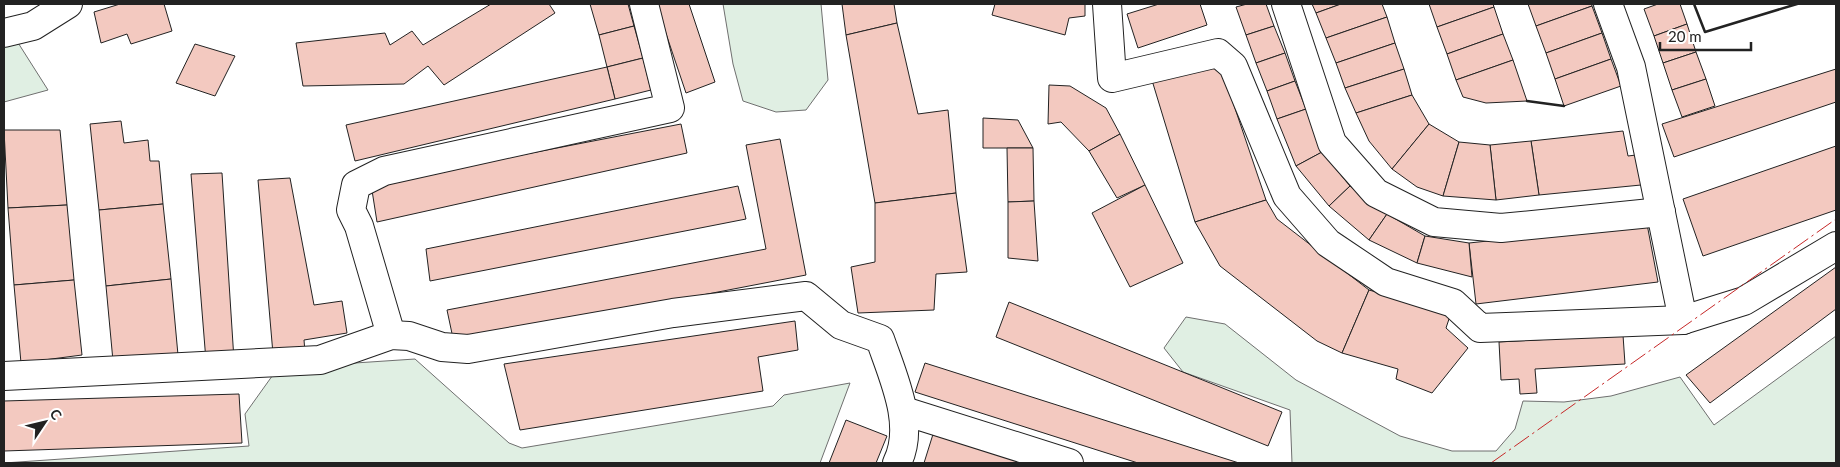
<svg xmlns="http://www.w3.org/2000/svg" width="1840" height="467" font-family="Lato,sans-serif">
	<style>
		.green { fill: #e0efe3; stroke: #6f6f6f }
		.building { fill: #f3c9c0; stroke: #222 }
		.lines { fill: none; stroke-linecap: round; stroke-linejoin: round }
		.minor-casing { stroke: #222; stroke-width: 30 }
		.minor { stroke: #fff; stroke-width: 28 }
		.wall { stroke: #222; stroke-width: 2.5 }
		.power { stroke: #c62828; stroke-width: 1; stroke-dasharray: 18 4 2.5 4; stroke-linecap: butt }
	</style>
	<rect width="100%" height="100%" fill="#fff"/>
	<g class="green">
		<path d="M723 4H821L828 80 806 110 776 112 743 101 733 64Z"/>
		<path d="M15 38 48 90 4 102V41Z"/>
		<path d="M1186 317 1225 324 1296 380 1400 436 1452 451H1496L1515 429 1523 401 1564 402 1611 396 1680 377 1714 425 1836 336V463H1292L1290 410 1183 372 1164 348Z"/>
		<path d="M415 359 509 443 522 448 773 406 784 395 850 383 820 463H4L249 446 245 414 280 365H325Z"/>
	</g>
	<g class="building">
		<path d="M120 4H164L172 31 131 44 127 34 101 43 94 12Z"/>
		<path d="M491 4H549L555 13 444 85 428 66 404 84 303 86 296 43 385 33 390 45 412 31 423 45Z"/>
		<path d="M590 4H628L634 26 599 35Z"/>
		<path d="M656 4H689L715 82 686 93Z"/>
		<path d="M842 4H894L897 23 846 35Z"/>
		<path d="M995 4H1085V16L1069 18 1065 35 992 15Z"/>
		<path d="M1159 4H1200L1207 25 1138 48 1127 14Z"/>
		<path d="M1247 4H1266L1274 26 1246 35 1236 7Z"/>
		<path d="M1312 4H1341L1316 13Z"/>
		<path d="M1341 4H1382L1387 17 1326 38 1316 13Z"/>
		<path d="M1429 4H1493L1494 7 1437 27Z"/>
		<path d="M1528 4H1592V6L1536 26Z"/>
		<path d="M1658 4H1680L1687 24 1654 36 1644 9Z"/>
		<path d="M1592 6 1602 33 1546 53 1536 26Z"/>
		<path d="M1494 7 1503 34 1447 54 1437 27Z"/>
		<path d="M1387 17 1395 43 1336 63 1326 38Z"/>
		<path d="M897 23 918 114 948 110 956 193 875 203 846 35Z"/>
		<path d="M1687 24 1696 52 1663 63 1654 36Z"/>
		<path d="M634 26 643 58 607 67 599 35Z"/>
		<path d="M1274 26 1285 53 1256 63 1246 35Z"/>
		<path d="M1602 33 1611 59 1555 79 1546 53Z"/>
		<path d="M1503 34 1513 60 1456 80 1447 54Z"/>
		<path d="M1395 43 1404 69 1345 88 1336 63Z"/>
		<path d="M195 44 235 56 215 96 176 83Z"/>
		<path d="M1696 52 1706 79 1672 90 1663 63Z"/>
		<path d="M1285 53 1295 81 1267 91 1256 63Z"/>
		<path d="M643 58 651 90 615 99 607 67Z"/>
		<path d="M1611 59 1621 86 1564 106 1555 79Z"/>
		<path d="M1513 60 1527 101 1486 103 1463 97 1456 80Z"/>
		<path d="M1219 61 1266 200 1195 222 1151 77Z"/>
		<path d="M607 67 615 99 355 161 346 125Z"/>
		<path d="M1404 69 1412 95 1356 113 1345 88Z"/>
		<path d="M1836 69V102L1674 157 1662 124Z"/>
		<path d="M1706 79 1715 106 1682 117 1672 90Z"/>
		<path d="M1295 81 1306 109 1277 119 1267 91Z"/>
		<path d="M1049 85 1070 86 1106 108 1120 134 1089 151 1061 122 1048 124Z"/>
		<path d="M1412 95 1429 124 1392 169 1369 141 1356 113Z"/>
		<path d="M1306 109 1322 152 1296 166 1277 119Z"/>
		<path d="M983 118 1018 120 1033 148H983Z"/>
		<path d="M121 121 124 143 148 140 150 161H159L163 204 99 210 90 124Z"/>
		<path d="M681 124 687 153 377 222 371 184Z"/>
		<path d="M1429 124 1459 142 1443 196 1417 187 1392 169Z"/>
		<path d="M4 130H60L67 205 8 208Z"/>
		<path d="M1623 131 1628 156 1636 155 1641 185 1539 195 1531 141Z"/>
		<path d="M1120 134 1145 185 1117 198 1089 151Z"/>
		<path d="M780 139 806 275 454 343 447 310 766 249 746 145Z"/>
		<path d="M1531 141 1539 195 1496 200 1490 145Z"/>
		<path d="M1459 142 1490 145 1496 200 1443 196Z"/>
		<path d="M1836 146V210L1703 256 1683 199Z"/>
		<path d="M1007 148H1033L1034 201 1008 202Z"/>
		<path d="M1322 152 1350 186 1329 206 1296 166Z"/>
		<path d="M222 173 234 360 206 361 191 174Z"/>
		<path d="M290 178 314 305 342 301 347 333 304 340 305 352 273 354 258 180Z"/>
		<path d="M1145 185 1183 263 1130 287 1092 213Z"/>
		<path d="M738 186 746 219 430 281 426 249Z"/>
		<path d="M1350 186 1387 214 1369 240 1329 206Z"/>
		<path d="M956 193 967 272 936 274 934 310 858 313 851 267 875 262V203Z"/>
		<path d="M1266 200 1277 219 1369 290 1342 353 1317 341 1220 266 1195 222Z"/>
		<path d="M1034 201 1038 261 1008 258V202Z"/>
		<path d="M163 204 171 279 106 286 99 210Z"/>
		<path d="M67 205 74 280 14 285 8 208Z"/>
		<path d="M1387 214 1425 236 1417 263 1369 240Z"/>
		<path d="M1647 224 1658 282 1476 304 1469 243Z"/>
		<path d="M1425 236 1469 243 1472 277 1417 263Z"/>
		<path d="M1836 267V309L1710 403 1686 375Z"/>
		<path d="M171 279 178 355 113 361 106 286Z"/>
		<path d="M74 280 82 355 21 363 14 285Z"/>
		<path d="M1369 290 1451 313 1446 328 1468 348 1432 393 1396 379 1398 369 1342 353Z"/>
		<path d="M1009 302 1282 412 1268 446 996 337Z"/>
		<path d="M795 321 798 350 758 357 763 391 520 430 504 364Z"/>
		<path d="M1623 335 1625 364 1535 369 1537 393 1520 394 1519 379 1501 380 1499 342Z"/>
		<path d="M925 363 1239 463H1138L915 392Z"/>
		<path d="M239 394 242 443 4 451V401Z"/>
		<path d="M846 420 887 436 876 463H829Z"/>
		<path d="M934 431 1037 463H924Z"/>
	</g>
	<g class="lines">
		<g class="minor-casing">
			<g id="minor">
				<path d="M1107 4 1112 78 1218 53 1233 66 1287 196 1328 243 1386 282 1453 303 1480 328 1683 320"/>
				<path d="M1286 4 1332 143 1376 193 1434 222 1501 228 1661 212"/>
				<path d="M1608 4 1631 67 1683 320 1744 301 1836 246"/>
				<path d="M4 33 33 26 68 4"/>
				<path d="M391 335 359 226 351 210 356 185 384 171 670 108 644 4"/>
				<path d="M4 376 320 360 391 335 409 336 442 347 468 349 673 313 806 296 841 325 880 339C893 377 916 425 897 463"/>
				<path d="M904 411 1069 463"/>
			</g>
		</g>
		<use href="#minor" class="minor"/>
		<g class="wall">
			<path d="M1694 4 1705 32 1797 4"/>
			<path d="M1527 101 1564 106"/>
		</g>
		<path class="power" d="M1491 463 1836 219"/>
	</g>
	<rect width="1840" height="467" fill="none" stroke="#222222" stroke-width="10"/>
	<g transform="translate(45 422) rotate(55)" stroke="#ffffff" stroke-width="4" paint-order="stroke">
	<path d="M0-4L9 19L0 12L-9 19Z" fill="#222222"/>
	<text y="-8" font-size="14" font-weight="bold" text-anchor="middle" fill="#222222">С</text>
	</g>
	<path d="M1660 42v8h91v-8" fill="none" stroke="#222222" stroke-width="2.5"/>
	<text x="1668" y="42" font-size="15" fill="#222222" stroke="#ffffff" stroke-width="4" paint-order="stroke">20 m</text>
</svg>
